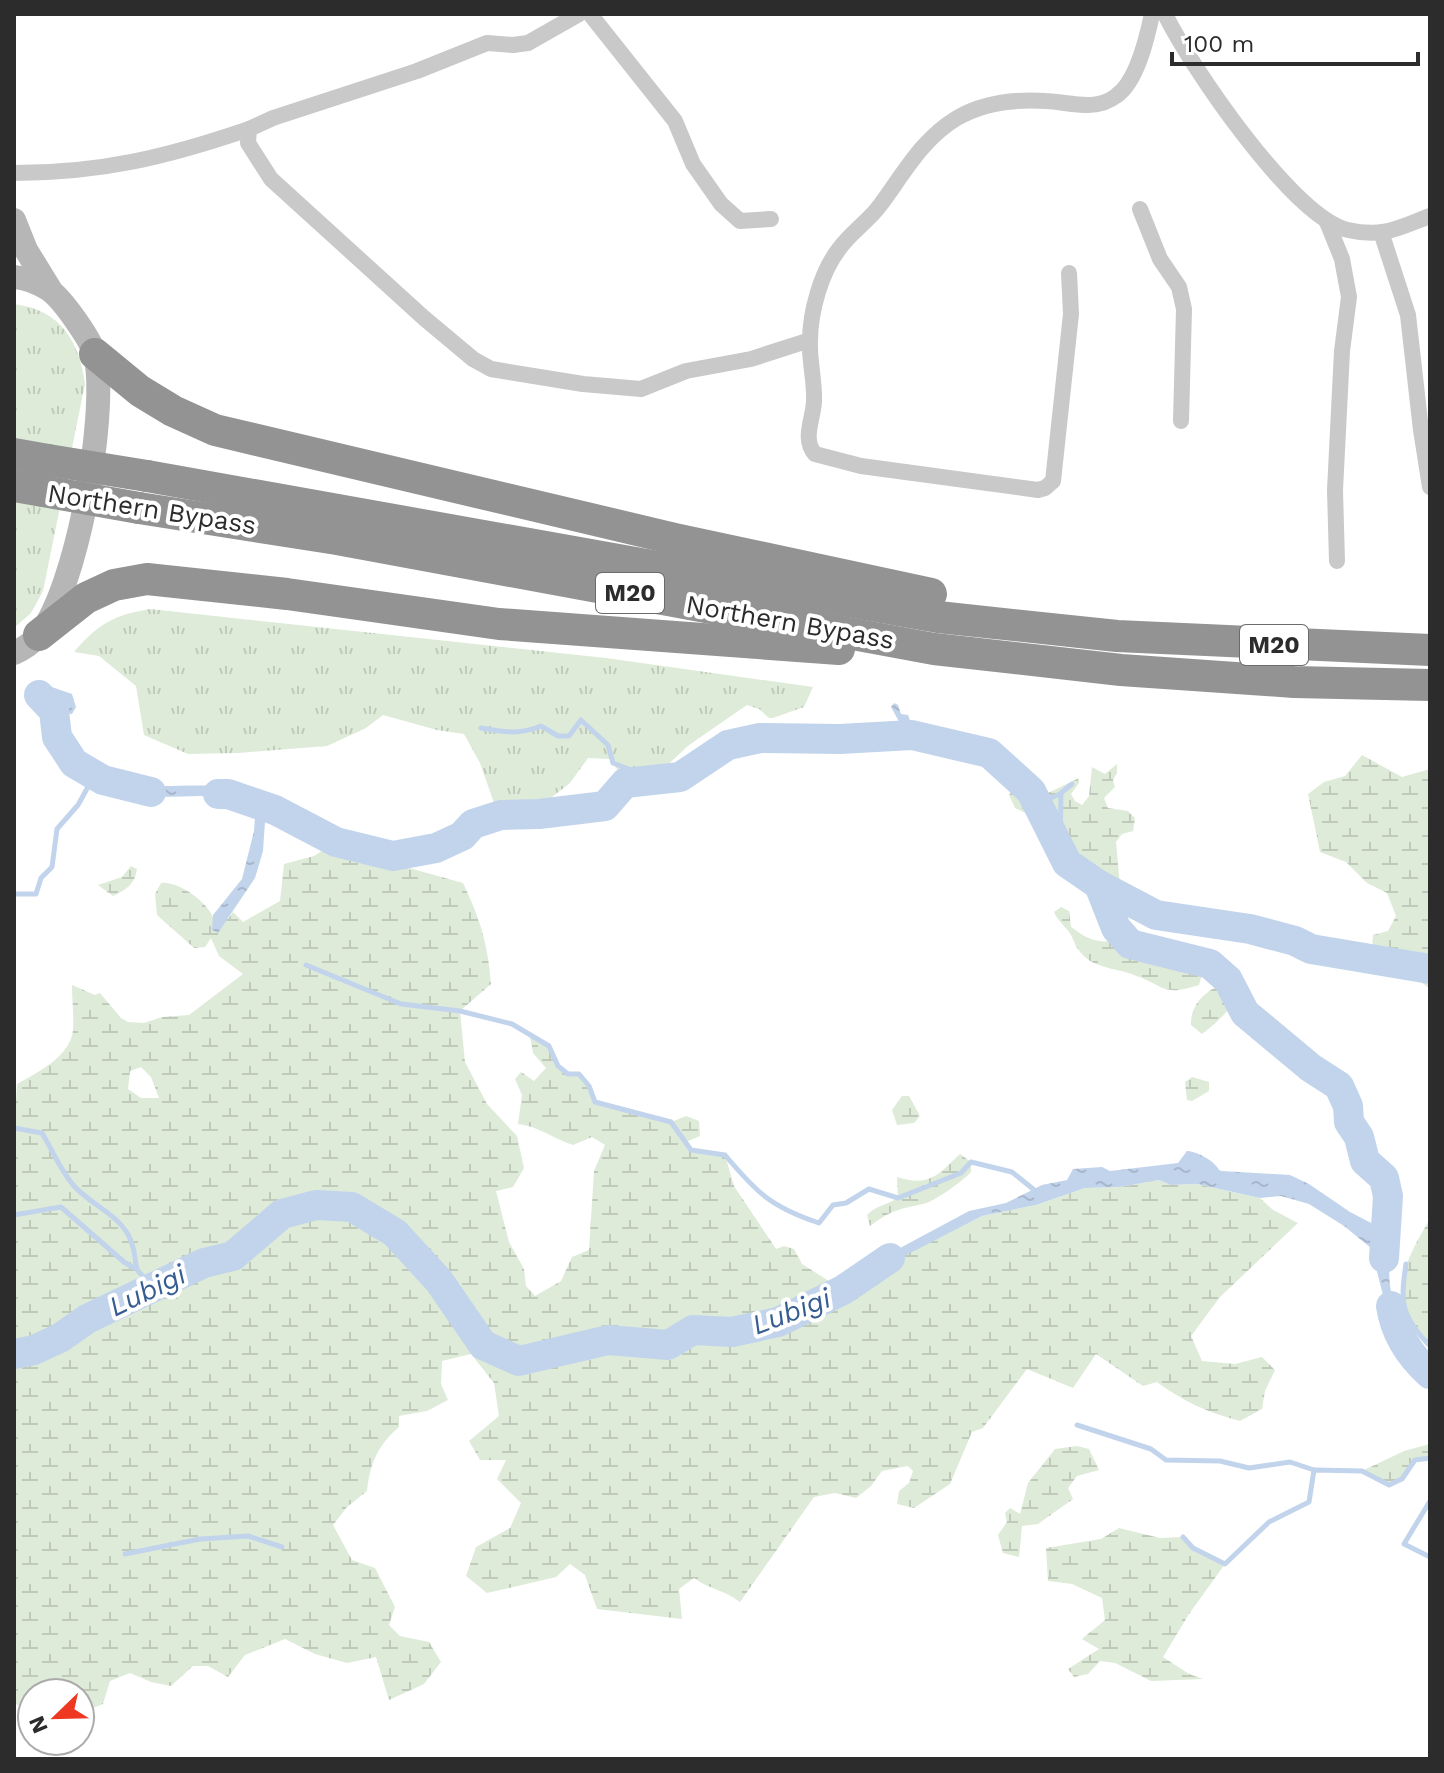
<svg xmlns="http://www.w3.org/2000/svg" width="1444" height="1773" font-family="'Work Sans',sans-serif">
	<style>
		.grass { fill: url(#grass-tufts) }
		.wetland { fill: url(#wetland-marsh); fill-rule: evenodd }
		.water { fill: url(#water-ripples) }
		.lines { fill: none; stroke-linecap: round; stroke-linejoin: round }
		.stream { stroke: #c2d4ec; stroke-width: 5 }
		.river { stroke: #c2d4ec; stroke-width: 30 }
		.street { stroke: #c9c9c9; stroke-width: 16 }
		.secondary { stroke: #b6b6b6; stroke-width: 24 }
		.highway { stroke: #939393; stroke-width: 32 }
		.highway-bridge { stroke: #939393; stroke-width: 32 }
		.labels { text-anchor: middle; stroke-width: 8; stroke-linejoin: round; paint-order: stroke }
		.shield { fill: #fff; stroke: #6b6b6b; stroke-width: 2 }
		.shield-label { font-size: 24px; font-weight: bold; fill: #2c2c2c }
		.street-label { font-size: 26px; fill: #2c2c2c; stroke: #fff }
		.water-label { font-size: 28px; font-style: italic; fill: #365d92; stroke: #fff }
	</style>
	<defs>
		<pattern id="grass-tufts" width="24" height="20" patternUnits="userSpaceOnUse" patternTransform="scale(2)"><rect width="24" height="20" fill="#deebd8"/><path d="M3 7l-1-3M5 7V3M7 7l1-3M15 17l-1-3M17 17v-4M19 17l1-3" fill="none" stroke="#bfcaba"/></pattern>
		<pattern id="wetland-marsh" width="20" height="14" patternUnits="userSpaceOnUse" patternTransform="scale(2)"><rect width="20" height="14" fill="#deebd8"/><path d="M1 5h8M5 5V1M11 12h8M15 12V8" fill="none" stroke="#bfcaba"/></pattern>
		<pattern id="water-ripples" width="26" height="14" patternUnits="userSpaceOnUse" patternTransform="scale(2)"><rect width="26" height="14" fill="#c2d4ec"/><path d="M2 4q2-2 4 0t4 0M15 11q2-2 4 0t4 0" fill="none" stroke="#a7b6cb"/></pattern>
	</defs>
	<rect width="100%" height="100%" fill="#fff"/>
	<g class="grass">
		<path d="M14 304C60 310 79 340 85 384L43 591 31 613 14 628Z"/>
		<path d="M150 609 606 658 813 687 804 707 773 718H769L759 709 747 705 689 745 662 770 624 779 610 759 588 758 570 783 525 818 494 803 480 763 464 734 437 730 383 715 366 728 327 746 238 753 188 754 144 735 136 686 99 656 74 652C98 624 114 615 150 609Z"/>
	</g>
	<g class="wetland">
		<path d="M1362 755 1402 777 1430 769V989L1421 982 1417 955 1372 948 1373 935 1388 931 1396 916 1387 893 1367 883 1346 862 1320 852 1308 794 1324 782 1345 776Z"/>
		<path d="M1117 764V773L1113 780 1115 787 1104 798 1108 808 1128 811 1135 818 1133 831 1122 834 1116 842 1122 908 1119 923 1130 942 1169 946 1196 954 1203 971 1199 985C1162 997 1166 986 1134 975 1114 967 1091 969 1078 949 1074 944 1073 937 1069 932 1064 925 1058 921 1054 912L1061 907 1069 911 1071 927C1085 937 1094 943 1111 941L1102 928 1097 911 1098 895 1083 858 1071 849 1058 854C1047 829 1040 819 1015 808L1009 795 1012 791 1038 794 1050 792 1079 778V783L1071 794 1075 801 1082 805 1089 796 1092 767 1105 774Z"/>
		<path d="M336 842 393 856 402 866 463 883C480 919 488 944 491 984L460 1011 465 1062 487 1104 517 1136 524 1168 513 1187 496 1191 509 1242 524 1269 526 1286 535 1296 561 1281 572 1257 589 1250 594 1171 605 1145 592 1137 573 1145C554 1139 538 1126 518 1124L522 1095 515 1079 521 1072 534 1081 546 1068 533 1053 530 1035C535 1038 543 1041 547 1045 561 1057 553 1074 579 1074L589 1086 595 1102 671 1122 686 1116 699 1121 700 1136 686 1142 691 1150 725 1155 734 1186 776 1249 784 1246 794 1249 802 1264 843 1290 889 1263 982 1216 1036 1205 1085 1188 1120 1187 1159 1180 1171 1185 1197 1184 1260 1198 1273 1210 1298 1223 1220 1297 1191 1336 1202 1361 1235 1364 1262 1357 1275 1370 1265 1391 1262 1409 1240 1421C1207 1412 1184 1402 1157 1382L1143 1386 1096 1354 1073 1388 1027 1369 983 1428 972 1432 950 1484 914 1508 897 1504 899 1491 909 1483 913 1471 908 1466 882 1471 871 1486 856 1498 835 1493 814 1497 740 1602C725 1590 708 1589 694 1578L679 1589 682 1619 597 1609 585 1575 570 1564 556 1577 487 1593 466 1576 476 1547 510 1528 521 1503 497 1479 506 1460H480L469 1441 499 1416 494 1383 471 1354 442 1361 441 1384 448 1400 427 1411 399 1416V1427C378 1445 370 1463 367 1491L347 1507 333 1525 352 1560 375 1568 395 1607 389 1625 400 1636 429 1642 441 1662 424 1684 389 1700 376 1657 347 1663 315 1654 285 1639 245 1655 228 1677 208 1666H193L171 1686 151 1682 130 1673 110 1681 103 1704 80 1713V1693H32V1713L14 1703V1135L17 1084C37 1073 71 1056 73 1030 74 1015 72 1000 72 985L95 995 100 993 121 1018 128 1022 144 1023 162 1017 189 1015 243 974 219 956 211 938 205 947 194 948 157 915 155 894 161 883C179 881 209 903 214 920L228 919 233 912 243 922 280 901 284 864 314 856ZM141 1067 151 1077 159 1098H141L128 1089 130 1071Z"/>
		<path d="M131 866 137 869C135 884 126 890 113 896L98 885 122 877Z"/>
		<path d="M1235 980C1237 984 1241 989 1240 993 1238 1003 1211 1028 1202 1034L1191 1025C1190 1000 1213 985 1235 980Z"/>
		<path d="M1192 1077 1209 1082V1091L1192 1101 1187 1100 1185 1082Z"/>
		<path d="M902 1096H909L920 1116 914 1123 897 1125 892 1110Z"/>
		<path d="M960 1154 971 1162V1172C963 1181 934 1202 923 1204 897 1210 893 1209 870 1226L867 1215C875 1206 887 1205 898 1198L897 1177C929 1187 937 1176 960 1154Z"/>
		<path d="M1430 1219V1346C1386 1300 1400 1269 1430 1219Z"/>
		<path d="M1430 1444V1458L1415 1460 1402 1479 1389 1485 1362 1471 1404 1451Z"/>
		<path d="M1077 1446 1089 1449 1099 1470 1077 1476 1068 1488 1073 1499 1038 1524 1022 1526 1019 1557 1003 1553 998 1535 1007 1522 1005 1513 1010 1508 1020 1514 1028 1483 1055 1449Z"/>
		<path d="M1119 1528 1160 1538 1183 1537 1193 1548 1225 1564 1189 1614 1163 1657 1189 1674 1203 1679 1151 1681 1115 1663 1100 1661 1088 1674 1074 1677 1068 1669 1099 1649 1082 1639 1105 1620 1102 1598 1072 1584 1048 1581 1046 1548 1101 1539Z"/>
	</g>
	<g class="water">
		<path d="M46 685 72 694 76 707 72 714 47 711 38 703V689Z"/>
		<path d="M894 703 898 705 901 714 908 715 912 726 938 734 943 742 920 748 897 736 902 727 891 707Z"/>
		<path d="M871 725 891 736C875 743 870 737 858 739 826 747 836 755 801 739L818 731 860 738Z"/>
		<path d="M708 758 702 773 692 782 676 783 663 779 672 771Z"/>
		<path d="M111 782C128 782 145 786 162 786 200 786 236 780 266 807L263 851 255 878 218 933 212 930 213 915 242 879 254 831 256 804 202 796 159 797 115 789 105 790V785Z"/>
		<path d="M1339 1081 1346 1083 1351 1095 1357 1125 1366 1135 1370 1165 1363 1167 1357 1155 1356 1146 1340 1117 1339 1097 1332 1082Z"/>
		<path d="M1187 1151C1196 1151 1215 1161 1219 1170L1222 1171 1290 1175 1309 1184 1350 1212 1377 1226 1390 1228 1396 1242C1380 1275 1396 1311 1406 1344L1384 1319 1386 1307 1371 1248 1344 1226 1309 1204 1281 1196 1260 1198 1197 1184 1171 1185 1159 1180 1120 1187 1085 1188 1036 1205 982 1216 858 1280 874 1262 969 1211 1006 1203 1042 1185 1067 1180 1073 1169 1102 1167 1110 1171 1178 1163Z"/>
	</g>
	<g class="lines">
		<g class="stream">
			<path d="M481 728C503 732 520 735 541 726L558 736H569L581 720 608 745 613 763 631 770 640 781"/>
			<path d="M1037 804 1060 794"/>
			<path d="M1060 850 1061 793 1072 784"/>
			<path d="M14 894H36L41 878 52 867 57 829 78 805 89 785 99 777"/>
			<path d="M306 965 401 1004 460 1011 512 1024 549 1046 558 1066 568 1074H579L589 1086 595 1102 671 1122 691 1150 725 1155C757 1193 771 1207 819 1223L833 1205 846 1203 869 1189 898 1198 961 1173 971 1162 1012 1172 1038 1193"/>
			<path d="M14 1128 42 1133C53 1151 60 1170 74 1186 91 1205 122 1216 131 1241 141 1267 126 1269 158 1285"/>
			<path d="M14 1215 61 1207 124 1262 134 1268"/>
			<path d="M1406 1264C1400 1303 1401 1316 1430 1346"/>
			<path d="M1077 1425 1151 1449 1166 1460 1220 1461 1249 1468 1290 1462 1314 1470"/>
			<path d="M1430 1501 1404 1544 1430 1557"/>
			<path d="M1183 1537 1193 1548 1225 1564 1269 1522 1309 1502 1314 1470 1362 1471 1389 1485 1402 1479 1415 1460 1430 1458"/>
			<path d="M125 1554 200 1539 248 1536 282 1547"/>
		</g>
		<g class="river">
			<path d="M39 695 54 711 57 737 74 763 103 780 151 792"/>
			<path d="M218 794H228L275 810 336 842 393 856 436 848 462 836 473 824 501 815 539 814 605 806 625 783 680 777 728 745 760 738 840 739 912 735 989 753 1031 791 1067 863 1099 885 1156 915 1250 929 1295 941 1311 949 1430 969"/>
			<path d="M1099 885 1116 928 1130 944 1210 964 1228 980 1245 1013 1311 1068 1339 1086 1348 1106 1349 1122 1359 1137 1365 1161 1384 1178 1388 1196 1384 1258"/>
			<path d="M1391 1306C1395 1333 1410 1356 1430 1374"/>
			<path d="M14 1354 34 1350 60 1338 87 1319 204 1263 233 1256 282 1214 316 1205 352 1207 395 1233 439 1281 483 1345 519 1361 608 1340 668 1345 693 1330 732 1332 778 1322 843 1290 890 1258"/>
		</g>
		<g class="street">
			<path d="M579 14 528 43 513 45 487 43 417 71 273 118 249 129 248 143 271 179 424 318 473 359 491 369 583 384 641 389 686 371 751 359 810 340"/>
			<path d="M590 14 675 121 693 164 721 204 740 221 771 219"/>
			<path d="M1165 14C1189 64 1294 219 1348 230 1383 238 1398 228 1430 216"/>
			<path d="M14 173C101 173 167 157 249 129"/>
			<path d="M1140 209 1160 259 1179 287 1184 309 1181 421"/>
			<path d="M1327 222 1342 259 1349 297 1342 351 1335 490 1337 561"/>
			<path d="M1382 235 1408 315 1421 430 1430 487"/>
			<path d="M1069 273 1071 314 1053 481 1045 488 1038 490 861 466 815 454C802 440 813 419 814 402 815 381 809 361 810 341 810 312 821 272 839 249 851 232 869 221 881 204 904 173 922 139 957 118 983 103 1016 99 1046 101 1070 102 1095 112 1116 96 1137 82 1147 38 1152 14"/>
		</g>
		<g class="secondary">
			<path d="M14 220 26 250 50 289"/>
			<path d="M14 277C27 278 37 282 48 289 62 298 93 342 96 358 107 418 77 588 39 635 33 642 23 649 14 653"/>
		</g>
		<g class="highway">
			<path d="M95 354 140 391 173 411 215 430 675 539 931 594"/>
			<path d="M14 454 48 460"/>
			<path d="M147 476 938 617 1117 636 1430 650"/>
			<path d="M14 486 43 491"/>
			<path d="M139 508 337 539 934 649 1121 670 1294 682 1430 685"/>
			<path d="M39 635 86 598 114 585 147 579 287 594 499 624 839 649"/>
		</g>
		<g class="highway-bridge">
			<path d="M48 460 147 476"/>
			<path d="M43 491 139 508"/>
		</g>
	</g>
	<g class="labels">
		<g class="shield">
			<rect x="596" y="573" width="68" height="40" rx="6"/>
			<rect x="1240" y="625" width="68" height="40" rx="6"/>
		</g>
		<g class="shield-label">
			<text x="630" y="601">M20</text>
			<text x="1274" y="653">M20</text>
		</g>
		<g class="street-label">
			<text transform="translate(152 509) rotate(9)" y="9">Northern Bypass</text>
			<text transform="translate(790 622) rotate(10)" y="9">Northern Bypass</text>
		</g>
		<g class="water-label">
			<text transform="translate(147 1290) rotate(-26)" y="10">Lubigi</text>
			<text transform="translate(791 1311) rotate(-21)" y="10">Lubigi</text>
		</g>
	</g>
	<rect width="1444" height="1773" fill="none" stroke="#2c2c2c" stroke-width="32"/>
	<g transform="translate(56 1717) rotate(247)"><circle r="38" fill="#ffffff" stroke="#ababab" stroke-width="2"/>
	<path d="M0-6L14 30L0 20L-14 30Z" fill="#ef3821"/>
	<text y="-12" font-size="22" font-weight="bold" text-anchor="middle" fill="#2c2c2c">N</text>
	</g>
	<path d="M1172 52v12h246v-12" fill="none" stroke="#2c2c2c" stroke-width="4"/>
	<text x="1184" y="52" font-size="24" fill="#2c2c2c" stroke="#ffffff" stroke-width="6" paint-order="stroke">100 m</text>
</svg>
